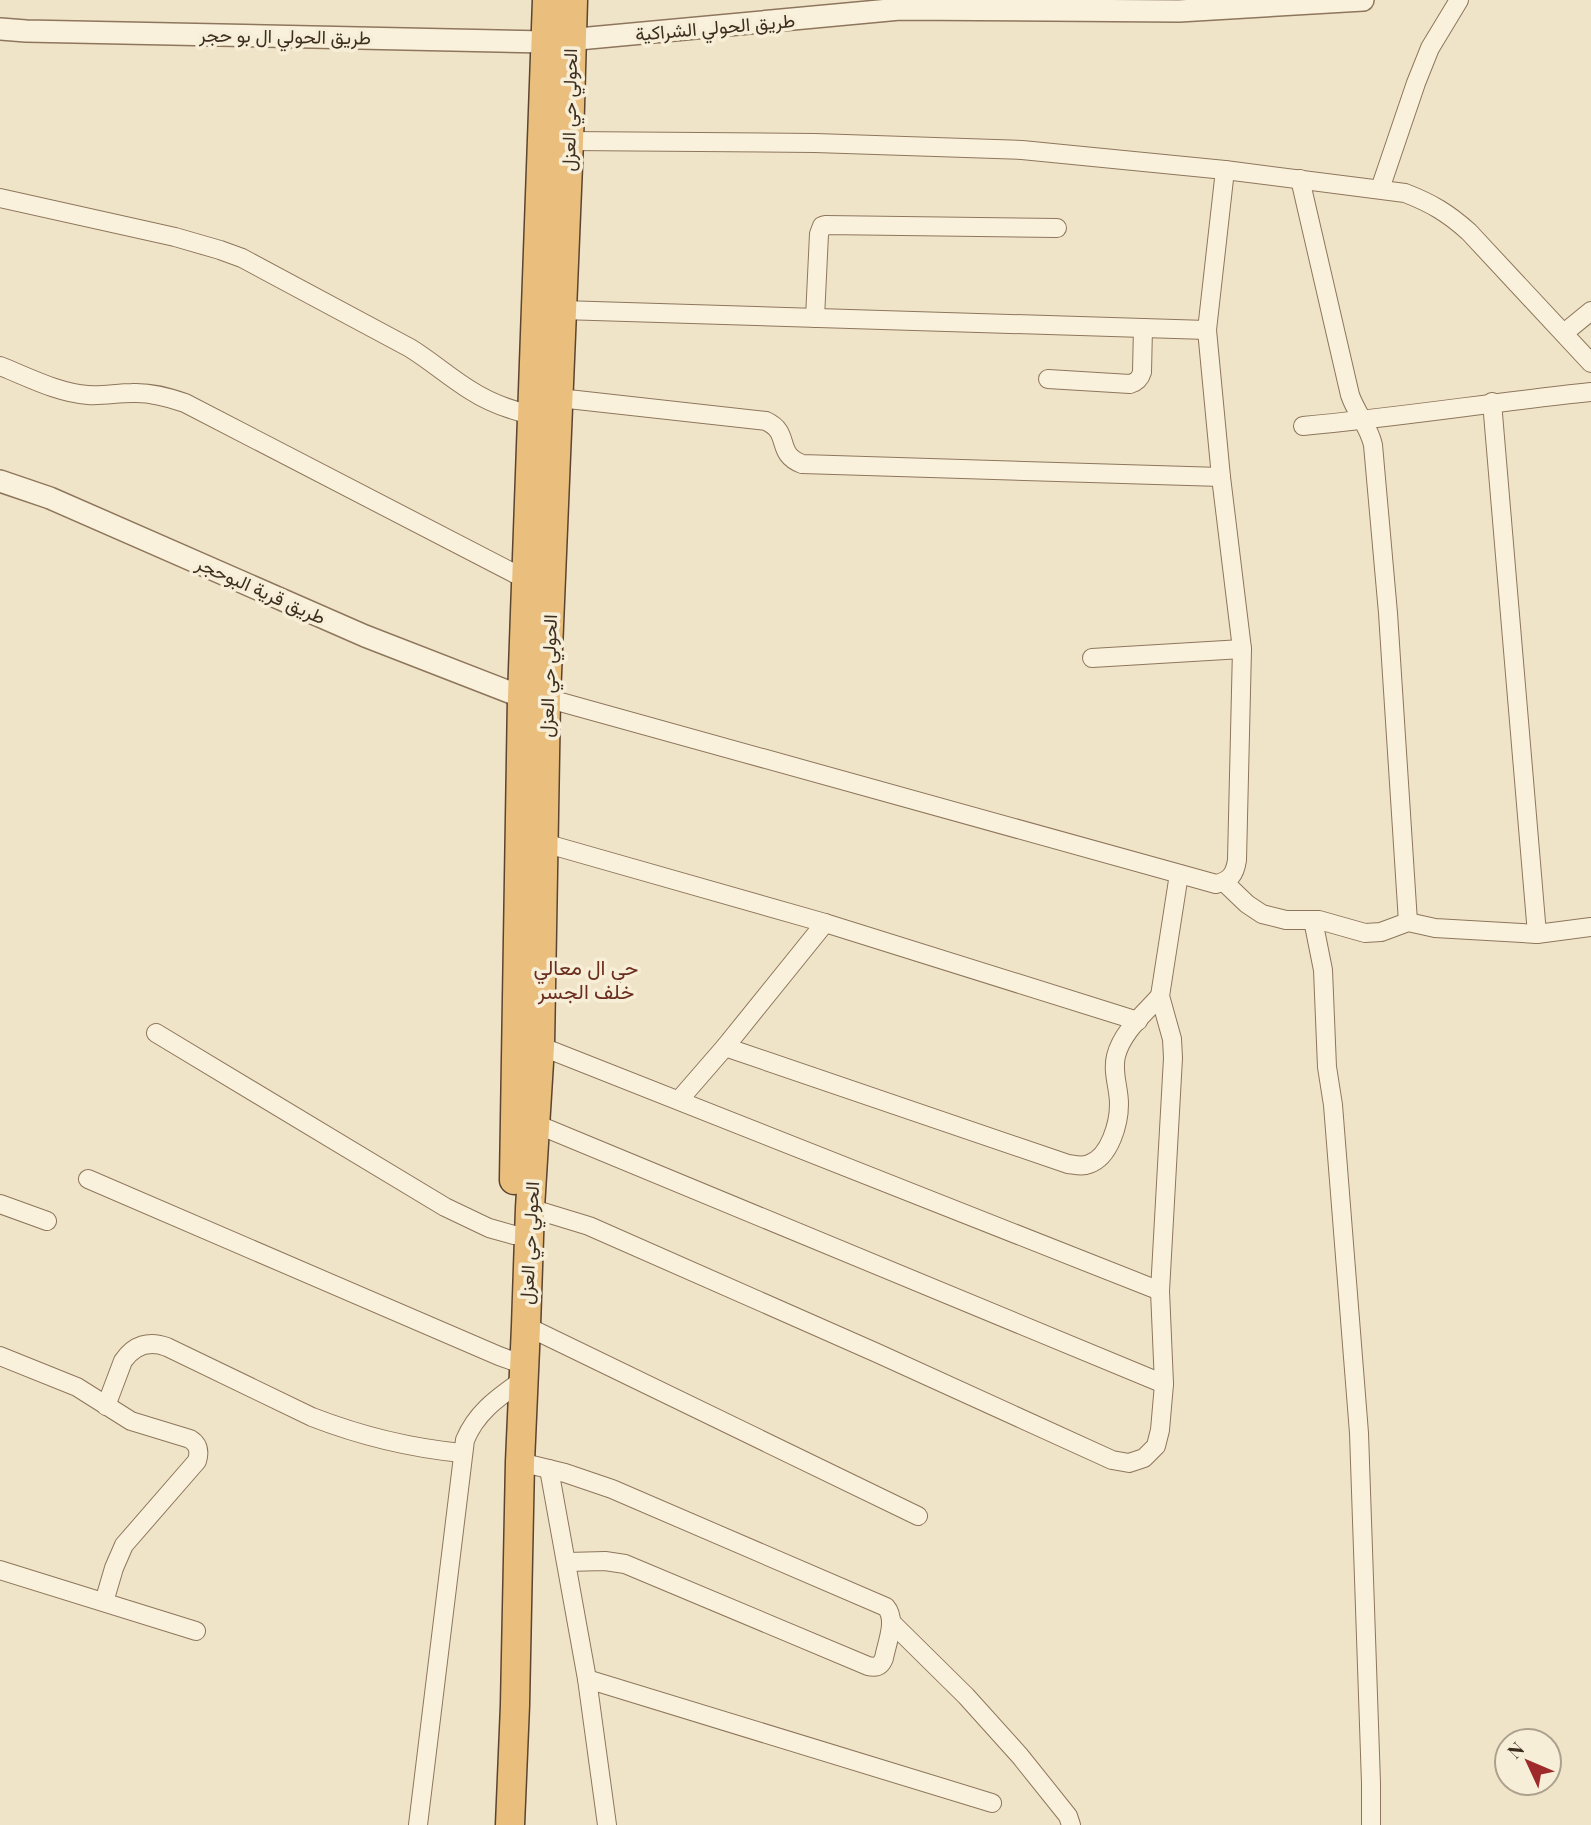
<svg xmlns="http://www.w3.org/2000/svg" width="1591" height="1825" font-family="'Playfair Display',Vazirmatn,serif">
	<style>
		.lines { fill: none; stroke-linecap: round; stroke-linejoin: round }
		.minor-casing { stroke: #8d765c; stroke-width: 20 }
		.tertiary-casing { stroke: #8d765c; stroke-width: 24 }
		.trunk-casing { stroke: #5b4430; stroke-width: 31 }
		.minor { stroke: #faf1dc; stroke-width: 18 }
		.tertiary { stroke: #faf1dc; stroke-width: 21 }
		.trunk { stroke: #eabe7c; stroke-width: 28 }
		.labels { text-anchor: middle; stroke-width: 7; stroke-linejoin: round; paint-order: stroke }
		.street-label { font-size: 19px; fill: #3d2e20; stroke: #f7eed8 }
		.neighbourhood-label { font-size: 21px; fill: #6b2e1e; stroke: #f7eed8 }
	</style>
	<rect width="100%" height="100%" fill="#f0e4c8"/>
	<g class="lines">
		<g class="minor-casing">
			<g id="minor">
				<path d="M569 141 815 143 1022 150 1225 170 1405 193C1431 203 1448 213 1469 232L1591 363"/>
				<path d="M1300 179 1350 395C1356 413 1369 426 1373 445L1388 613 1408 922"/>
				<path d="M1380 189 1416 83 1430 48 1459 0"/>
				<path d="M0 198 175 237 220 250 242 258 410 348C431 361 449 377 470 390 490 403 510 410 532 415"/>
				<path d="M562 310 1207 330"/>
				<path d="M815 318 819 234 822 226 825 225 1057 228"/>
				<path d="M1564 333 1591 311"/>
				<path d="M0 366C28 377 58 393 88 395 103 396 117 393 132 393 151 392 168 397 185 403L527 580"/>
				<path d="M1048 379 1130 384C1137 382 1140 379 1142 372L1143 328"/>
				<path d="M559 398 766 421C792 433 774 453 802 464L1221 477"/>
				<path d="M1492 402 1537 934"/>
				<path d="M1303 426C1400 417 1495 402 1591 392"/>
				<path d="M1092 658 1242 649"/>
				<path d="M546 698 1216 884C1230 881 1235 874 1237 860L1242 649 1221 477 1207 330 1225 170"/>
				<path d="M544 843 825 923 1138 1021"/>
				<path d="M1224 882 1247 904 1262 914 1286 920H1319L1365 933 1381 932 1408 922 1435 928 1537 934 1591 927"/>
				<path d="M1313 920 1323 970 1327 1067 1333 1105 1359 1433 1371 1783V1825"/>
				<path d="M156 1033 445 1207 489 1228 514 1235"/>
				<path d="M540 1046 1160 1291"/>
				<path d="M725 1047 1068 1164C1076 1165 1082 1167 1089 1164 1110 1157 1119 1123 1119 1104 1119 1087 1112 1073 1116 1056 1122 1032 1144 1014 1160 996"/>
				<path d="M679 1100 725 1047 825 923"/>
				<path d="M536 1124 1164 1384"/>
				<path d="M88 1179 499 1356 524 1365"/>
				<path d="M0 1204 47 1221"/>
				<path d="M530 1208 589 1226 877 1353 1112 1460 1129 1463 1144 1458 1156 1446 1160 1430 1164 1384 1160 1291 1173 1058 1172 1039 1160 996 1179 874"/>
				<path d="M526 1326 918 1516"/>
				<path d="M0 1356 77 1387 131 1421 190 1439C198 1444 200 1451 197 1461L124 1545 114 1568 104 1602"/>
				<path d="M106 1406 123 1361C134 1345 149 1340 167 1347L312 1417C361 1436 410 1448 462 1453"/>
				<path d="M520 1462 565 1473 612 1489 886 1607C897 1620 887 1642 884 1658 881 1666 876 1668 868 1666L625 1564 605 1561 567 1562"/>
				<path d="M549 1469 587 1679 607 1825"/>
				<path d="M0 1570 196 1631"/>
				<path d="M891 1622 966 1696 1020 1756 1068 1816 1071 1825"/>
				<path d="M587 1679 992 1803"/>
				<path d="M418 1825 465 1440C477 1411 499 1397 524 1379"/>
			</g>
		</g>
		<g class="tertiary-casing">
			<g id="tertiary">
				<path d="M0 29 26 31 546 42 900 9 1179 11 1363 0"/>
				<path d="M0 481 50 498 365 636 522 697"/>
			</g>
		</g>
		<g class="trunk-casing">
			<g id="trunk">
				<path d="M514 1180 522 697 547 0"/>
				<path d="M510 1825 515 1705 520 1462 526 1326 530 1208 540 1046 546 698 569 141 573 0"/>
			</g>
		</g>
		<use href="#minor" class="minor"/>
		<use href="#tertiary" class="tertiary"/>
		<use href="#trunk" class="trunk"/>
	</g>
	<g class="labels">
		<g class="street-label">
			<text transform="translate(715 27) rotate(-5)" y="7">طريق الحولي الشراكية</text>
			<text transform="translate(285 36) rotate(1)" y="7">طريق الحولي ال بو حجر</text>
			<text transform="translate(569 110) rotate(-89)" y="7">الحولي حي العزل</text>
			<text transform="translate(261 590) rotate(24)" y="7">طريق قرية البوحجر</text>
			<text transform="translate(548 676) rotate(-88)" y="7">الحولي حي العزل</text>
			<text transform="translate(529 1243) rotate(-87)" y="7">الحولي حي العزل</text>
		</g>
		<g class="neighbourhood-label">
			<text x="586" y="975">حي ال معالي<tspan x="586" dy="24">خلف الجسر</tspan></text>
		</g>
	</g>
	<g transform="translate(1528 1762) rotate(314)"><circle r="33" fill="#f7eed8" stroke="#ada18e" stroke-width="2"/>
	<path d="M0-5L12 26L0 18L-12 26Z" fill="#9e2a2b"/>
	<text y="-10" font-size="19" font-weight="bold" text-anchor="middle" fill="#3d2e20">N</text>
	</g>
</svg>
